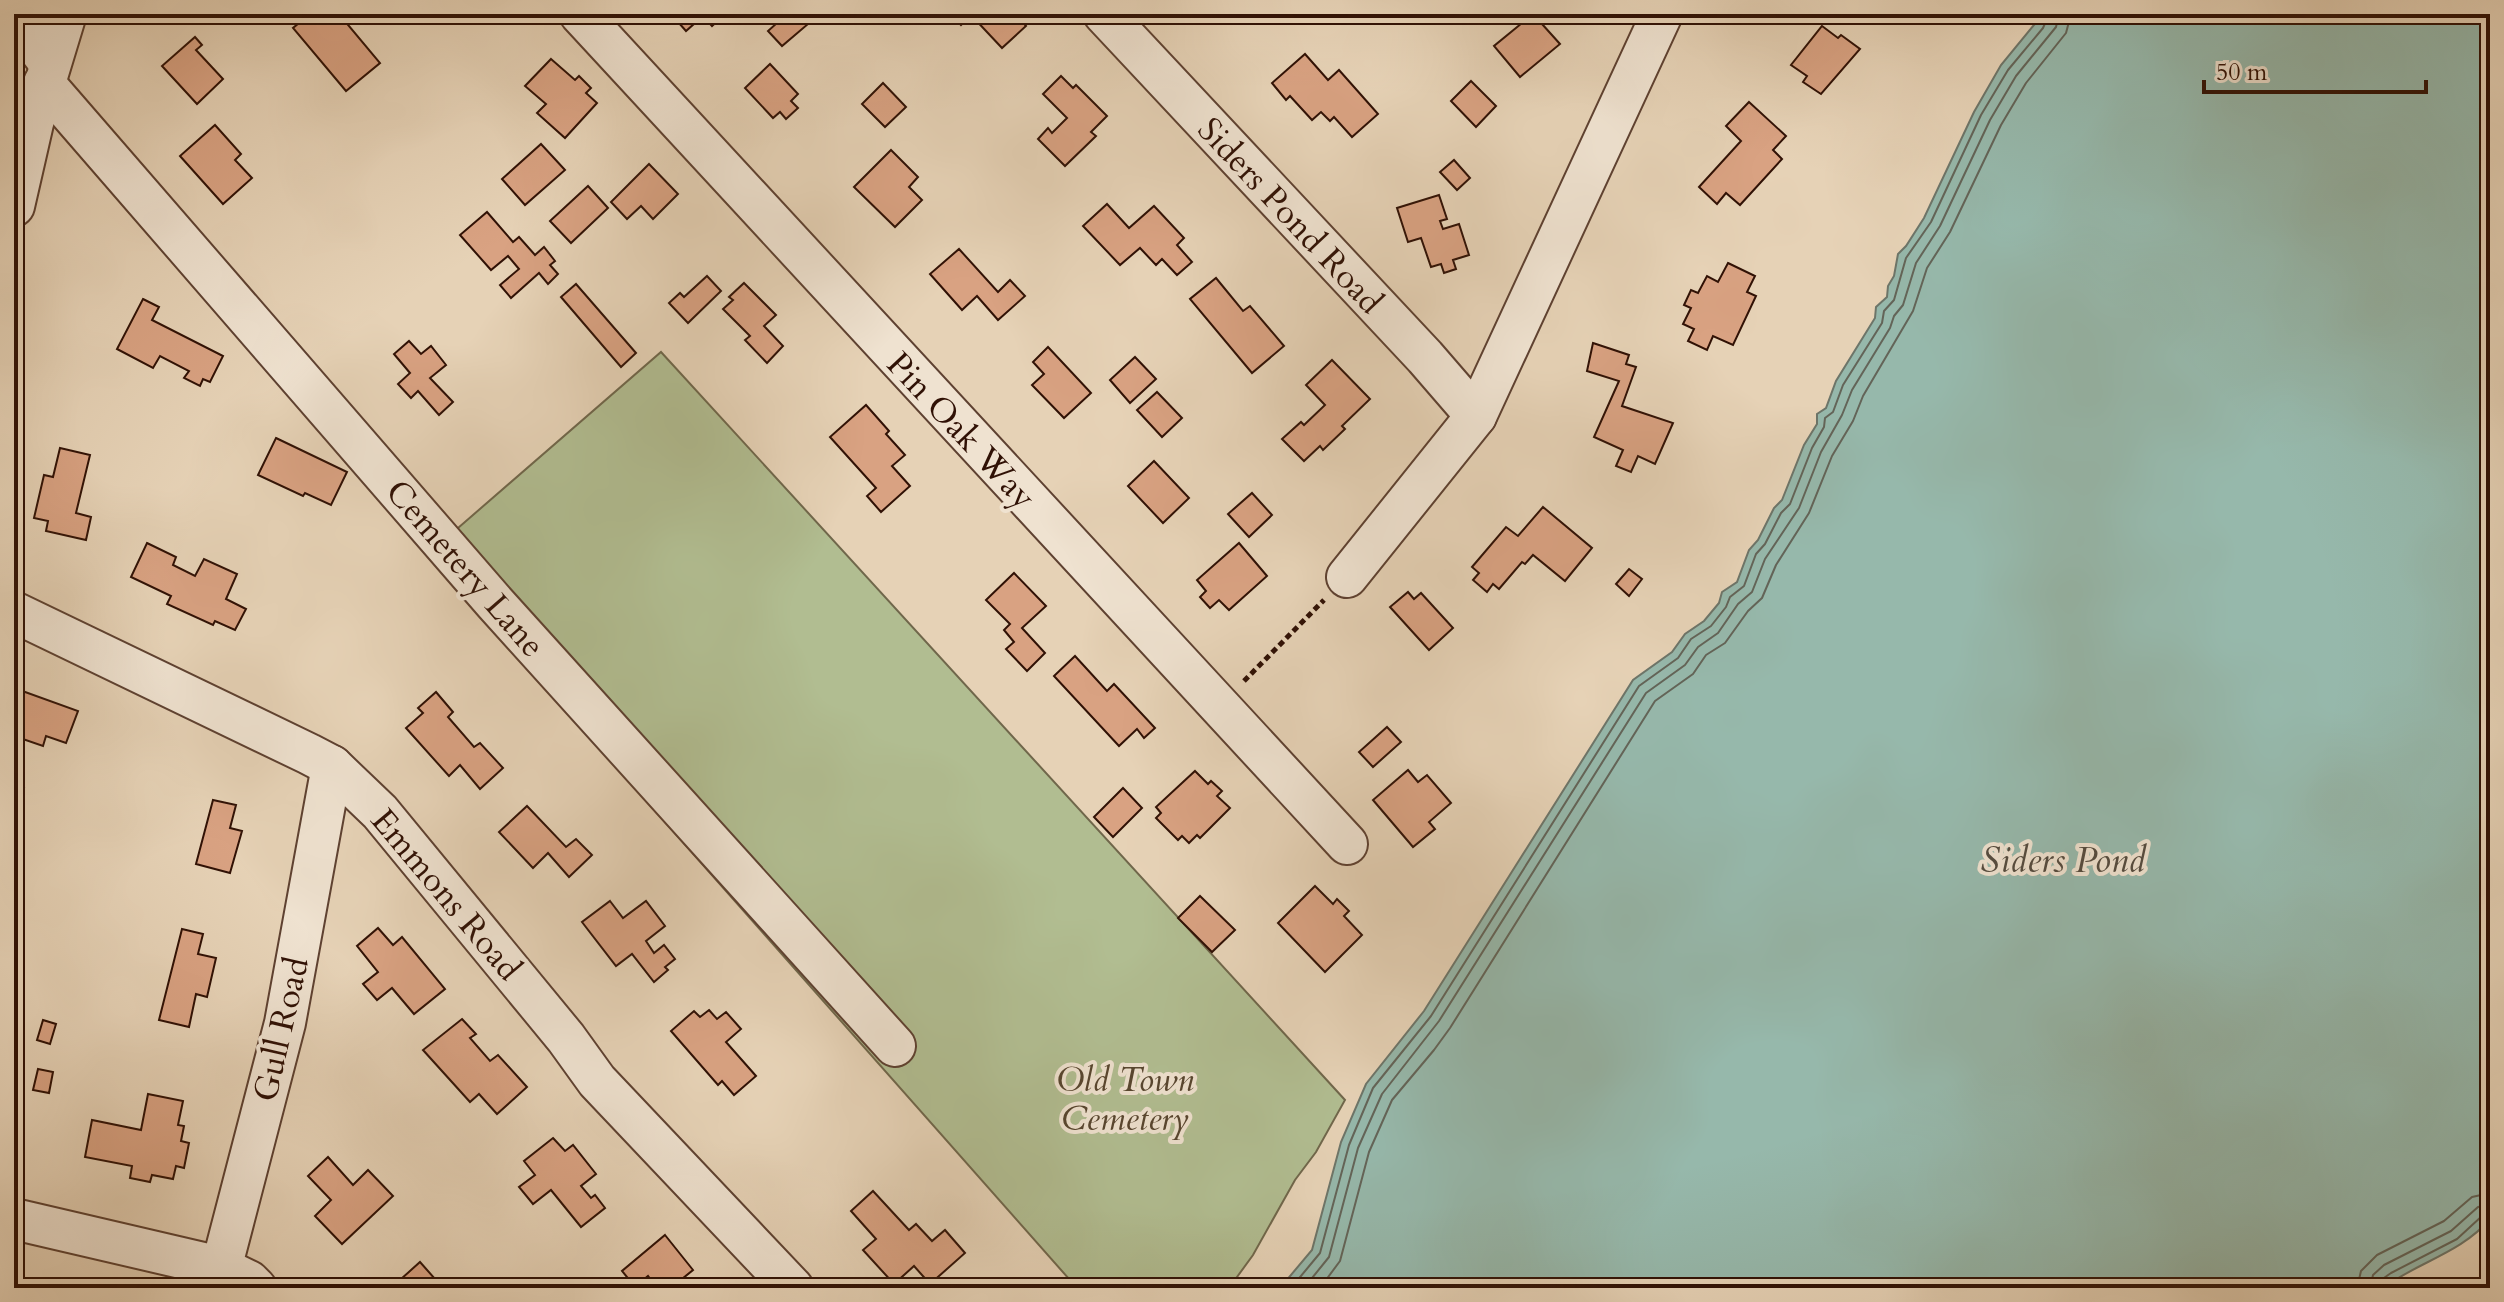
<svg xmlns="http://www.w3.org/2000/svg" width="2504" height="1302" font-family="Cardo,serif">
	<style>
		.green { fill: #b1bd91; stroke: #70674b; stroke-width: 2 }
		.water { fill: #96b8ab; stroke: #6d7569; stroke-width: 2 }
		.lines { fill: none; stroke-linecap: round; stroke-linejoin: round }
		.shore { stroke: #636458; stroke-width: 2 }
		.building { fill: #d9a282; stroke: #301105; stroke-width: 2 }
		.minor-casing { stroke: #5e4131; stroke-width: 44 }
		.path { stroke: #301105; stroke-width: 5; stroke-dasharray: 6 4; stroke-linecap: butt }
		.minor { stroke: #efe2d0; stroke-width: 40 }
		.labels { text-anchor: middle; stroke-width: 8; stroke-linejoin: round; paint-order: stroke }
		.street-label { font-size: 34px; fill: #301105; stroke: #efe2d0 }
		.park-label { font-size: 34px; font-style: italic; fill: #57452f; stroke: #efe2d0 }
		.water-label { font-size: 36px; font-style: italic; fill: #544b3f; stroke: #efe2d0 }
	</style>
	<rect width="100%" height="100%" fill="#e6d2b6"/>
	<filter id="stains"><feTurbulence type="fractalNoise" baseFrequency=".0025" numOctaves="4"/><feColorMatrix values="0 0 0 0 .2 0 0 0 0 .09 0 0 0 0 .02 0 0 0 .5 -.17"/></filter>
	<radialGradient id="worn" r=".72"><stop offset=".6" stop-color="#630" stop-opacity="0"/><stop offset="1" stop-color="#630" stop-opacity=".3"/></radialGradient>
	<path class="green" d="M661 352 1345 1100 1316 1152 1295 1180 1253 1255 1229 1288H1077L428 554Z"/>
	<path class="water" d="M2043 14H2490V1219C2461 1253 2418 1262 2383 1288H1280L1312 1250 1341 1142 1366 1084 1424 1011 1633 680 1672 652 1685 634 1704 621 1719 603 1722 592 1737 582 1749 550 1758 540 1774 508 1782 500 1804 445 1817 424V414L1826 408 1836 381 1875 318 1876 307 1887 297 1888 286 1894 276 1898 254 1906 246 1924 218 1974 112 2001 65Z"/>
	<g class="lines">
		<g class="shore">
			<path d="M1291 1288 1320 1253 1349 1145 1373 1088 1431 1016 1639 686 1678 658 1691 639 1711 626 1726 607 1730 597 1744 586 1756 554 1765 544 1781 513 1790 504 1812 448 1824 427 1825 418 1833 412 1843 385 1882 323 1884 311 1894 300 1906 258 1931 222 1981 115 2008 70 2043 28 2049 14"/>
			<path d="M1304 1288 1329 1257 1358 1148 1382 1094 1439 1021 1646 693 1685 665 1698 647 1718 633 1738 604 1752 592 1765 559 1799 508 1821 452 1842 415 1852 390 1890 328 1894 316 1903 305 1916 263 1940 226 1990 120 2016 76 2056 27 2059 14"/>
			<path d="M1320 1288 1340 1261 1369 1152 1392 1100 1434 1050 1450 1028 1655 701 1693 674 1706 655 1725 643 1748 611 1762 598 1776 565 1809 513 1832 456 1853 421 1863 396 1913 311 1927 268 1950 232 2001 125 2026 83 2066 33 2071 14"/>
			<path d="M2357 1288 2361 1271 2377 1255 2444 1221 2472 1197 2490 1193"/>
			<path d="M2370 1288 2373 1275 2384 1265 2451 1231 2478 1207 2490 1205"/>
			<path d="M2380 1288 2381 1280 2391 1273 2457 1239 2482 1216 2490 1215"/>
		</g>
	</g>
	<g class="building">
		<path d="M310 14H339L380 63 346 91 293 28Z"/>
		<path d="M671 14H725L712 26 703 16 686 31Z"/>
		<path d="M787 14H799L808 24 782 46 768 31Z"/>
		<path d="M951 14H1016L1026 26 1002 48 971 15 961 25Z"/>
		<path d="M1533 14 1560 44 1520 77 1494 46Z"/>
		<path d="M1822 26 1838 38 1841 35 1860 49 1821 94 1803 82 1807 76 1791 65Z"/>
		<path d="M195 37 202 45 196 50 223 79 197 104 162 66Z"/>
		<path d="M1305 54 1328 80 1339 70 1378 114 1352 137 1334 117 1330 121 1321 112 1312 120 1290 96 1286 100 1272 83Z"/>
		<path d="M551 59 575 80 579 76 591 88 586 93 597 103 565 138 537 113 546 104 525 86Z"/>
		<path d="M770 64 798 94 791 101 798 108 786 119 780 112 773 118 745 88Z"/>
		<path d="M1061 76 1073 88 1076 85 1107 116 1091 132 1096 136 1065 166 1038 139 1048 128 1052 133 1067 118 1043 94Z"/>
		<path d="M1471 81 1496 106 1476 127 1451 101Z"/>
		<path d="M883 83 906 107 885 127 862 104Z"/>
		<path d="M1749 102 1786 136 1773 150 1782 159 1740 205 1726 193 1717 204 1699 187 1741 141 1726 126Z"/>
		<path d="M215 125 241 154 235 160 252 178 223 204 180 156Z"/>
		<path d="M541 144 565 170 525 205 502 179Z"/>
		<path d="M891 150 918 177 909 187 922 200 895 227 854 187Z"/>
		<path d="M1454 160 1470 178 1457 190 1440 172Z"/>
		<path d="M649 164 678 194 653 219 641 206 627 219 611 202Z"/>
		<path d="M588 186 608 208 571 243 550 221Z"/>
		<path d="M1439 195 1447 219 1440 221 1443 229 1459 224 1469 255 1453 260 1456 269 1444 273 1441 264 1431 267 1421 238 1408 242 1397 208Z"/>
		<path d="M1107 204 1129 228 1154 206 1184 238 1177 245 1192 262 1177 275 1162 259 1156 265 1140 248 1120 265 1083 226Z"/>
		<path d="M487 212 513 242 519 237 535 255 544 247 555 261 550 265 558 274 548 284 539 273 511 298 500 285 519 269 508 256 491 270 460 235Z"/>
		<path d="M959 249 998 292 1010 280 1025 296 998 320 977 296 962 310 930 274Z"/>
		<path d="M1728 263 1755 276 1747 292 1756 296 1733 345 1713 336 1707 350 1688 341 1694 329 1683 324 1691 308 1684 305 1691 290 1698 293 1707 276 1718 282Z"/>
		<path d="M707 276 721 291 688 323 669 303 680 293 684 297Z"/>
		<path d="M1216 278 1243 311 1250 306 1284 346 1252 373 1190 299Z"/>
		<path d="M744 283 776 315 764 326 783 346 767 363 745 340 750 336 723 309 733 300 729 297Z"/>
		<path d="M576 284 636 353 621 367 561 297Z"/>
		<path d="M143 299 159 307 152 320 223 356 210 382 203 379 200 386 184 378 189 371 160 356 153 368 117 349Z"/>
		<path d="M409 341 421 354 431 346 446 365 430 378 453 402 439 415 418 391 411 398 398 384 410 373 394 354Z"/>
		<path d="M1593 343 1629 355 1626 364 1636 367 1622 406 1673 423 1655 464 1638 456 1631 472 1616 466 1623 450 1594 437 1619 381 1587 371Z"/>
		<path d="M1048 347 1091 393 1064 418 1032 385 1044 374 1033 362Z"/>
		<path d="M1135 357 1156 379 1130 403 1110 380Z"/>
		<path d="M1332 360 1370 399 1342 426 1345 429 1323 450 1320 446 1304 461 1282 439 1301 422 1304 425 1325 405 1306 385Z"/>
		<path d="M1157 392 1182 418 1162 437 1137 410Z"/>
		<path d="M866 405 889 431 886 434 905 455 892 466 910 486 881 512 867 496 876 488 830 437Z"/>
		<path d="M276 438 347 472 331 505 305 493 303 496 258 475Z"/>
		<path d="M60 448 90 455 76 513 91 517 86 540 46 531 48 521 34 518 44 475 53 477Z"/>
		<path d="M1154 461 1189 498 1163 523 1128 486Z"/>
		<path d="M1252 493 1272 515 1249 537 1228 514Z"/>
		<path d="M1543 507 1592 548 1565 581 1533 555 1525 564 1522 562 1499 589 1493 584 1487 592 1473 580 1479 573 1472 567 1506 527 1518 536Z"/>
		<path d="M147 543 176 557 173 565 195 576 204 559 237 574 226 599 246 609 235 630 215 621 213 625 167 604 171 596 131 577Z"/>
		<path d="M1239 543 1267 576 1229 610 1219 600 1210 608 1200 597 1206 591 1197 580Z"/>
		<path d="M1629 569 1642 579 1629 596 1616 584Z"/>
		<path d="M1014 573 1046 606 1022 628 1045 653 1027 671 1006 649 1014 642 1004 630 1010 624 986 600Z"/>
		<path d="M1408 592 1414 599 1421 593 1453 628 1429 650 1390 607Z"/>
		<path d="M1075 656 1107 691 1114 684 1155 728 1144 738 1137 729 1119 746 1054 676Z"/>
		<path d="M14 688 78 711 66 743 46 736 43 746 14 736Z"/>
		<path d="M436 692 453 712 448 717 474 747 480 743 503 768 480 789 460 765 449 776 406 728 423 713 418 708Z"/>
		<path d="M1387 727 1401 742 1373 767 1359 752Z"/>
		<path d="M1408 770 1418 782 1427 775 1451 803 1429 822 1435 829 1413 847 1373 800Z"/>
		<path d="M1195 771 1208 784 1211 781 1222 791 1217 796 1230 808 1200 838 1197 835 1189 843 1182 836 1178 840 1156 818 1161 813 1156 807Z"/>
		<path d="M14 787 24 788 18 834 14 833Z"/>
		<path d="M1123 788 1142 808 1113 837 1094 817Z"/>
		<path d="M213 800 236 805 230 828 242 831 230 873 196 864Z"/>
		<path d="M527 806 566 847 576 839 592 855 569 877 548 853 533 868 499 832Z"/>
		<path d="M1315 886 1333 904 1337 899 1349 911 1344 916 1362 935 1325 972 1278 923Z"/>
		<path d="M1200 896 1235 930 1212 952 1178 918Z"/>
		<path d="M610 901 623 918 646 901 665 926 646 941 654 953 664 945 675 959 665 967 668 970 654 982 632 954 616 966 582 922Z"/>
		<path d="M378 928 393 945 402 937 445 989 414 1014 392 988 377 1000 363 984 378 972 357 946Z"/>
		<path d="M182 929 203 934 198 954 216 958 207 997 196 994 189 1027 159 1020Z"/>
		<path d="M709 1010 717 1019 726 1012 741 1029 726 1042 756 1076 734 1095 722 1081 718 1085 671 1031 694 1011 700 1017Z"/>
		<path d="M462 1019 476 1034 470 1038 490 1061 498 1055 527 1087 497 1114 479 1094 470 1102 423 1050Z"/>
		<path d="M43 1020 56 1024 50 1044 37 1040Z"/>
		<path d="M38 1069 53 1072 49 1093 33 1090Z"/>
		<path d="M148 1094 183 1101 178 1125 184 1126 181 1141 189 1143 184 1168 176 1166 173 1179 152 1175 150 1182 130 1178 132 1166 85 1157 92 1120 141 1130Z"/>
		<path d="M553 1138 565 1151 573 1145 596 1174 581 1186 591 1198 595 1195 605 1208 581 1227 551 1190 533 1204 519 1187 535 1175 524 1161Z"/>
		<path d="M328 1157 353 1185 368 1170 393 1196 342 1244 315 1216 331 1200 308 1176Z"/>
		<path d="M873 1191 909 1230 916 1224 932 1241 945 1230 965 1253 930 1284 914 1266 894 1284 863 1250 876 1239 851 1211Z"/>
		<path d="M665 1235 693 1270 682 1279 689 1288H657L648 1276 635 1287 622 1271Z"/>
		<path d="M420 1262 443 1288H391Z"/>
	</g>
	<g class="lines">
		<g class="minor-casing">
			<g id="minor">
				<path d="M580 14 1347 844"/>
				<path d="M1104 14 1425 357 1476 416"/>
				<path d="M14 16 50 64"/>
				<path d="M44 83 495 603 895 1046"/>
				<path d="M14 206 33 123 66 14"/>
				<path d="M1347 577 1476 416 1662 14"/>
				<path d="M14 612 309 754 332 766 380 812 566 1038 597 1081 793 1288"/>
				<path d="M14 1219 220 1267 249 1281 256 1288"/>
				<path d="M216 1288 285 1023 332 766"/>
			</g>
		</g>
		<path class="path" d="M1244 681 1324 600"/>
		<use href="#minor" class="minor"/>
	</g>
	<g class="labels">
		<g class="street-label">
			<text transform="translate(1291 215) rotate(47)" y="12">Siders Pond Road</text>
			<text transform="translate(962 430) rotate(47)" y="12">Pin Oak Way</text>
			<text transform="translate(466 568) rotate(49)" y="12">Cemetery Lane</text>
			<text transform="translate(447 894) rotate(50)" y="12">Emmons Road</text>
			<text transform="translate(280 1029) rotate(-77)" y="12">Gull Road</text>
		</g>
		<g class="park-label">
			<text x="1125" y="1091">Old Town<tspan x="1125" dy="39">Cemetery</tspan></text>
		</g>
		<g class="water-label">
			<text x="2063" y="872">Siders Pond</text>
		</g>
	</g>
	<rect width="2504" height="1302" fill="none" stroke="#e6d2b6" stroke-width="48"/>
	<rect x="16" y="16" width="2472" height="1270" fill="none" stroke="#301105" stroke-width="4"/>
	<rect x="24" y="24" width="2456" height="1254" fill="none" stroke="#301105" stroke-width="2"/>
	<path d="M2204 80v12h222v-12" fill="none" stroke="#301105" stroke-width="4"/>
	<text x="2216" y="80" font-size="24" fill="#301105" stroke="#efe2d0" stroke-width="6" paint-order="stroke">50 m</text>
	<rect width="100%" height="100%" filter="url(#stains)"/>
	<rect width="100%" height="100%" fill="url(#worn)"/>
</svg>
